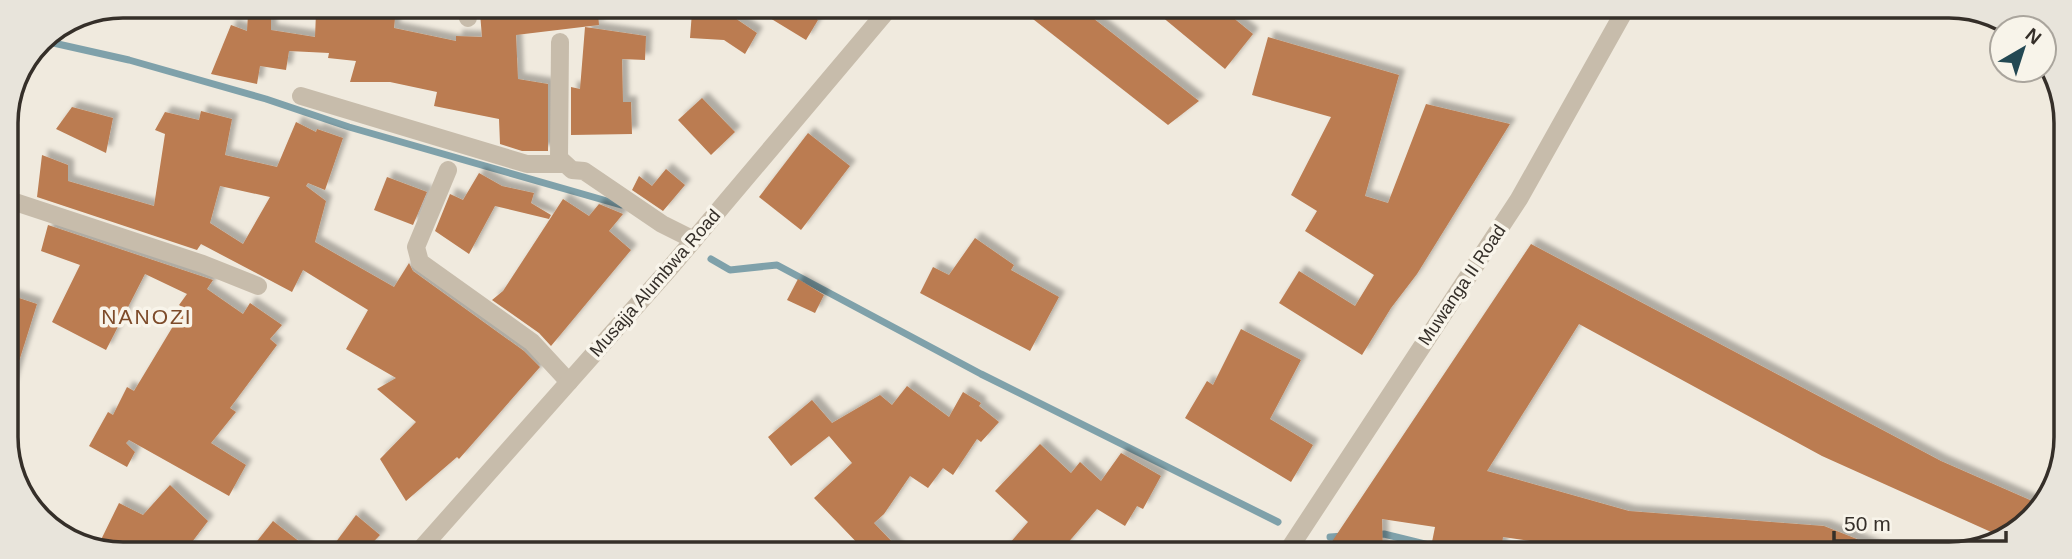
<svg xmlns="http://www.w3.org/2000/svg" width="2072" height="559" font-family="Arial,sans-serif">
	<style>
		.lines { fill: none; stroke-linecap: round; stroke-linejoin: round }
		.stream { stroke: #7fa1aa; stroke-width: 7 }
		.building { fill: #bb7c51; fill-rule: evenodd; filter: url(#shadow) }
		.minor { stroke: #c7bcab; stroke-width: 18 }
		.tertiary { stroke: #c7bcab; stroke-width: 18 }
		.labels { text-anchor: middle; stroke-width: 7; stroke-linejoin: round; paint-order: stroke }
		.street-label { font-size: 18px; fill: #352f29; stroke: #f8f4ea }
		.quarter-label { font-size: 21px; letter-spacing: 2px; fill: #7d4b2a; stroke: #f8f4ea }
		.rim { fill: none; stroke: #352f29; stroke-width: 3.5 }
	</style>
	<defs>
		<filter id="shadow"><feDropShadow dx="6" dy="-6" stdDeviation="2" flood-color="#0004"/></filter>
	</defs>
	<rect width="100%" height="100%" fill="#f0eade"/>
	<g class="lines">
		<g class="stream">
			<path d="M40 40 129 60 266 99 349 127 621 205"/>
			<path d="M711 259 730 270 777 265 981 374 1278 522"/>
			<path d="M1374 535 1384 534 1441 548"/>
			<path d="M1330 537 1344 536"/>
		</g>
	</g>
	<g class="building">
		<path d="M1084 11 1199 101 1168 125 1024 12Z"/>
		<path d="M1155 11H1225L1253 34 1225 69Z"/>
		<path d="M692 12H726L757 33 745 54 724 40 690 38Z"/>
		<path d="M760 12H807L818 20 806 40Z"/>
		<path d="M316 13H370L395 18 394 28 456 41V36L482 37 480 13H598L599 25 516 35 518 79 548 84V151H522L500 144 499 119 434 106 437 92 390 82H350L356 61 328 58 329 53 289 51 286 70 260 66 257 84 211 74 231 25 247 31 248 14H271V30L315 37Z"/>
		<path d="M585 27 646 36 645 60 622 59 623 102H631L632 134 571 135V87L580 89Z"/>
		<path d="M1268 37 1399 75 1365 196 1388 203 1426 104 1510 124 1417 274 1391 308 1362 355 1279 303 1299 271 1355 306 1374 275 1305 231 1317 211 1291 195 1331 117 1252 95Z"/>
		<path d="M702 98 735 132 711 155 678 120Z"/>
		<path d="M72 107 113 118 106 153 56 129Z"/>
		<path d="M201 111 232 119 225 155 277 167 296 122 316 132 317 129 343 138 325 190 308 183 306 186 326 201 315 242 394 287 409 263 413 271 524 351 540 367 459 459 457 457 406 501 380 459 416 422 377 389 396 378 346 349 368 310 303 270 292 292 201 244 197 250 37 197 42 155 68 165V181L154 206 165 134 155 130 165 112 199 120ZM220 186 270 197 243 244 210 223Z"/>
		<path d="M808 133 850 166 801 230 759 197Z"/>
		<path d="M666 169 685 185 663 211 632 190 639 176 652 186Z"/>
		<path d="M479 173 502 186 534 193 531 203 551 215 549 219 495 206 469 254 435 231 450 194 463 200Z"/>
		<path d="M387 177 427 192 413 225 374 210Z"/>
		<path d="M563 199 589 216 599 204 623 214 609 231 631 250 551 346 539 333 492 300 503 291Z"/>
		<path d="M48 225 213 280 207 289 243 314 250 303 282 325 270 339 277 345 230 408 236 412 211 443 246 465 229 496 129 440 126 443 135 452 127 467 89 446 108 412 113 415 127 387 134 391 184 308 179 305 187 294 145 274 106 350 52 322 80 265 41 251Z"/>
		<path d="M975 238 1014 265 1011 270 1059 297 1030 351 920 293 933 267 949 275Z"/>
		<path d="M1531 244 1941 461 2039 504 2027 525 2000 536 1822 456 1579 324 1487 471 1629 511 1824 526 1892 553H1614L1503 537 1501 553 1430 552 1435 527 1382 519 1383 552H1325Z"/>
		<path d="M798 279 824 295 815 313 787 300Z"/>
		<path d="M7 294 37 304 11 387H7Z"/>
		<path d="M1241 329 1301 360 1270 419 1313 445 1291 482 1185 418 1207 381 1213 385Z"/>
		<path d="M907 386 949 417 963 392 981 403 979 406 999 422 981 442 977 439 953 475 943 468 928 488 910 476 884 514 874 523 901 551H865L814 498 852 463 829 436 791 466 768 437 812 400 832 423 880 395 892 405Z"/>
		<path d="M1040 444 1071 473 1080 462 1101 481 1121 453 1161 476 1143 509 1137 506 1125 526 1097 509 1060 552H1002L1028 522 995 491Z"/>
		<path d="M170 485 208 521 186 550H96L119 503 143 515Z"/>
		<path d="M356 515 380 535 366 550H330Z"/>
		<path d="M273 521 310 550H250Z"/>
	</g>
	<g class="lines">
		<g class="minor">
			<path d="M466 13 468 18"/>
			<path d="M560 42 559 158 572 170 584 171 662 224 694 240"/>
			<path d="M301 96 527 164H564"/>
			<path d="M448 170 416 247 420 262 532 342 569 382"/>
			<path d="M6 199 203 264 258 286"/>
			<path d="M419 551 670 268 886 12"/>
		</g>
		<path class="tertiary" d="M1287 552 1519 199 1625 10"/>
	</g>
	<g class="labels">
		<g class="street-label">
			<text transform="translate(655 283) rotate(-49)" y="6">Musajja Alumbwa Road</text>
			<text transform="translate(1462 285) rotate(-56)" y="6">Muwanga II Road</text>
		</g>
		<g class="quarter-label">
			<text x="147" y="324">NANOZI</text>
		</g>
	</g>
	<path d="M0 0H2072V559H0ZM123 18H1949A105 105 0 0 1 2054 123V437A105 105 0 0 1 1949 542H123A105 105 0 0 1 18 437V123A105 105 0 0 1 123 18Z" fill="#e8e4db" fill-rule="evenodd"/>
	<path class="rim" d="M123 18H1949A105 105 0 0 1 2054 123V437A105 105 0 0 1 1949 542H123A105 105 0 0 1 18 437V123A105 105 0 0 1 123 18Z"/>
	<g transform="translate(2023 49) rotate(39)"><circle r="33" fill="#f8f4ea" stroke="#aaa59d" stroke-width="2"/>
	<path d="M0-5L12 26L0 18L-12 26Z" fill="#234853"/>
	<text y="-10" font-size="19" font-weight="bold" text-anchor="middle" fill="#352f29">N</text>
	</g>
	<path d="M1834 531v10h172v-10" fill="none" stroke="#352f29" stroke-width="3.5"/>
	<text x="1844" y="531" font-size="21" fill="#352f29" stroke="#f8f4ea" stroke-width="5" paint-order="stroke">50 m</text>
</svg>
